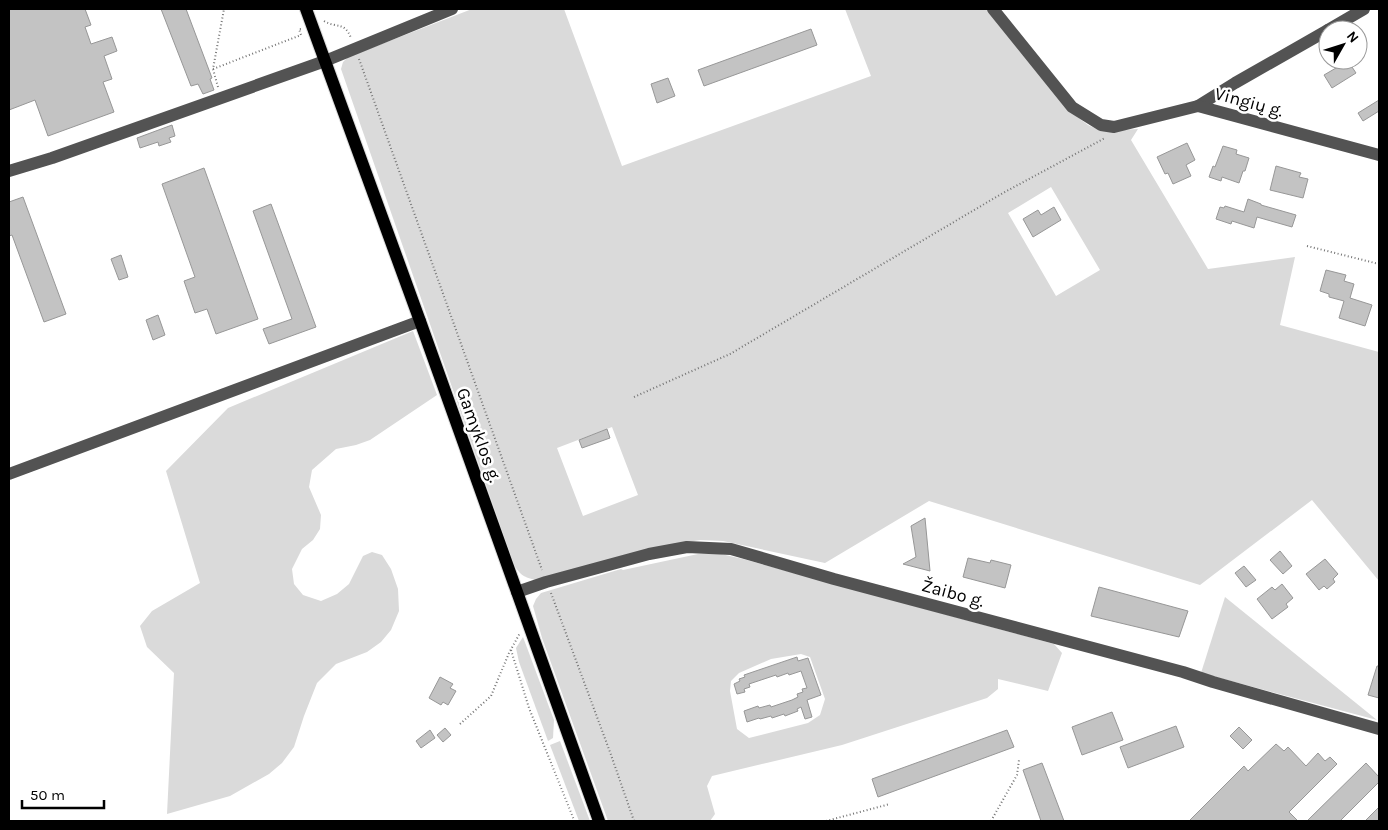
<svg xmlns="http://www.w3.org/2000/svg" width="1388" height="830" font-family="Karla,sans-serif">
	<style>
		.green { fill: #dadada; fill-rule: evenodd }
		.building { fill: #c3c3c3; stroke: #979797 }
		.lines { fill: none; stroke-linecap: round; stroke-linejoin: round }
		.major-casing { stroke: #dbdbdb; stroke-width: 14 }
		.path { stroke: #757575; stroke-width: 2; stroke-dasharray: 1 2.5; stroke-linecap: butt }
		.minor { stroke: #535353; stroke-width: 12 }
		.major { stroke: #000; stroke-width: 12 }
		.labels { text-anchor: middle; stroke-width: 5; stroke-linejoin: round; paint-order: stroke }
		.street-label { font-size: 18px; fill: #000; stroke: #fff }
	</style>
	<rect width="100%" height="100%" fill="#fff"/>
	<g class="green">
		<path d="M472 9H564L622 166 871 76 845 9H988L1072 113 1088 125 1101 131 1138 129 1131 140 1208 269 1295 257 1280 325 1379 352V581L1312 500 1200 585 929 501 825 563 723 541 700 540 675 544 536 580C524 577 521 576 514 565L341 69 343 62 348 57ZM1051 187 1100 270 1056 296 1008 213ZM612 427 638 495 583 516 557 448Z"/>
		<path d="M413 331 437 395 370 440 356 445 336 449 312 470 309 487 321 515 320 529 313 540 302 549 292 569 294 584 303 595 321 601 337 594 349 584 363 556 372 552 382 555 391 569 398 589 399 611 391 630 381 642 367 652 336 664 317 683 304 716 294 747 282 763 269 774 230 796 167 814 174 673 147 647 140 626 152 611 200 583 166 471 228 408Z"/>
		<path d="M698 554H721L743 559 1054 644 1062 653 1048 691 998 679V689L987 698 842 745 712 776 707 786 715 814 710 821H608L542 638 533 606 536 599 541 593 621 569 623 570ZM801 654 810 657 825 699 820 715 808 723 749 738 737 729 730 691 731 681 739 673 771 659Z"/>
		<path d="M1225 597 1377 720 1201 673Z"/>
		<path d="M523 637 554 720 553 738 548 741 519 662 516 648Z"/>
		<path d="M560 741 590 821H579L550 745Z"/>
	</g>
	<g class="building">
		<path d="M9 9H85L91 25 85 27 91 44 112 37 117 51 104 56 112 79 103 82 114 112 48 136 35 100 9 110Z"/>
		<path d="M161 9H186L212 78 210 79 214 90 203 94 198 84 191 86Z"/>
		<path d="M811 29 817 45 704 86 698 70Z"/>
		<path d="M1348 61 1356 73 1332 88 1324 75Z"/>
		<path d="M668 78 675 96 657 103 651 84Z"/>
		<path d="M1379 100V111L1363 121 1358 113Z"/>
		<path d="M172 125 175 136 169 138 171 142 159 146 158 142 140 148 137 138Z"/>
		<path d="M1187 143 1195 160 1186 165 1191 176 1173 184 1168 173 1165 174 1157 157Z"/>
		<path d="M1223 146 1237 150 1236 154 1249 158 1245 171H1243L1239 183 1222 177 1221 181 1209 177 1213 166 1215 167Z"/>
		<path d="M1276 166 1301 173 1299 177 1308 179 1303 198 1270 190Z"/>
		<path d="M204 168 258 319 216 334 207 309 195 313 184 281 195 277 162 184Z"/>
		<path d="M23 197 66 314 44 322 12 235 9 236V202Z"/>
		<path d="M1248 199 1261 204V205L1296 215 1292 227 1257 217 1254 228 1232 221 1231 224 1216 219 1220 207 1224 208 1225 206 1244 212Z"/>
		<path d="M271 204 316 327 269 344 263 329 292 319 253 211Z"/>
		<path d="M1054 207 1061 220 1033 237 1023 219 1038 210 1041 215Z"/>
		<path d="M121 255 128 277 119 280 111 259Z"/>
		<path d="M1326 270 1346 275 1344 281 1354 284 1350 298 1372 305 1365 326 1339 318 1344 301 1329 297V294L1320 291Z"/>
		<path d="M158 315 165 335 153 340 146 320Z"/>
		<path d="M607 429 610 438 582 448 579 440Z"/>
		<path d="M925 518 930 571 903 564 916 557 911 526Z"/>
		<path d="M1280 551 1292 566 1283 574 1270 560Z"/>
		<path d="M968 558 990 563 991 560 1011 565 1005 588 963 577Z"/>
		<path d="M1325 559 1338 574 1333 579 1335 582 1327 589 1324 586 1319 590 1306 574Z"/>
		<path d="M1244 566 1256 580 1246 587 1235 573Z"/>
		<path d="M1282 584 1293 598 1286 604 1288 607 1272 619 1257 599 1272 587 1275 590Z"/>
		<path d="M1099 587 1188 611 1179 637 1091 616Z"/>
		<path d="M797 657 798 661 808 658 821 695 807 700 812 717 805 719 801 707 797 709 798 711 785 716 784 714 772 718 771 716 760 719 759 718 747 722 744 711 758 706 759 708 770 705 771 707 792 700 798 697 797 694 803 692 802 689 807 688 801 671 789 675 788 673 777 677 776 675 749 684 750 687 744 689 745 692 737 694 734 684 740 681 739 679 745 677 744 675Z"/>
		<path d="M1377 666H1379V698L1368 695Z"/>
		<path d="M440 677 453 684 450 688 456 691 448 705 443 702 441 705 429 698Z"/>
		<path d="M1112 712 1123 740 1082 755 1072 727Z"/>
		<path d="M1176 726 1184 747 1128 768 1120 747Z"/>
		<path d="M1239 727 1252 740 1243 749 1230 736Z"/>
		<path d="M445 728 451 735 443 742 437 735Z"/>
		<path d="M430 730 435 738 421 748 416 741Z"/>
		<path d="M1007 730 1014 747 878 797 872 779Z"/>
		<path d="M1276 744 1284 751 1288 747 1306 766 1318 753 1325 761 1330 757 1337 764 1289 812 1298 821H1189L1244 766 1248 771Z"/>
		<path d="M1042 763 1064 821H1041L1023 770Z"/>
		<path d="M1366 763 1379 777V782L1340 821H1307Z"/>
		<path d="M1379 807V821H1365Z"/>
	</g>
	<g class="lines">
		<g class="major-casing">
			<path id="major" d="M306 9 420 321 599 821"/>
		</g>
		<g class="path">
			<path d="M324 21C338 29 344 21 351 38"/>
			<path d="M359 59 542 570"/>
			<path d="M213 69 301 35 299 29H301"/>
			<path d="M218 87 213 69 224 9"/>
			<path d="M1307 246 1379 264"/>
			<path d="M634 397 730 354 1003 193 1105 138"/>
			<path d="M551 593 610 752 634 821"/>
			<path d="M511 650 529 708 574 820"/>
			<path d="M460 724 491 696 509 653 520 633"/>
			<path d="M826 821 890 804"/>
			<path d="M991 821 1017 775 1019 760"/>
		</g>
		<g class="minor">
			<path d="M993 9 1072 107 1101 125 1114 127 1198 106 1235 83 1328 30"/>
			<path d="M1328 30 1364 9"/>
			<path d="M1198 106 1379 155"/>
			<path d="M9 171 52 158 325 61 452 9"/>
			<path d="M9 474 420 321"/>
			<path d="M517 592 546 582 649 554 687 547 731 549 834 579 1183 672 1213 682 1379 729"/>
		</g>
		<use href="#major" class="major"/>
	</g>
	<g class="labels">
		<g class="street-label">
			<text transform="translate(1249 102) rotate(15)" y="6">Vingių g.</text>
			<text transform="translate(479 435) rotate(70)" y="6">Gamyklos g.</text>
			<text transform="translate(953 593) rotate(15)" y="6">Žaibo g.</text>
		</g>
	</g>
	<rect width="1388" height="830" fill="none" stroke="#000000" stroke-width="20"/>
	<g transform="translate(1343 45) rotate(51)"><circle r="24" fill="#ffffff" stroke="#999999"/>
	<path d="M0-4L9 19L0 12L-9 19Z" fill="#000000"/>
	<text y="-8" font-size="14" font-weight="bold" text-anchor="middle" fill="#000000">N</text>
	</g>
	<path d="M22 800v8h82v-8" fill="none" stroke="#000000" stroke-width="2.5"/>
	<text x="30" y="800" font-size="15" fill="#000000" stroke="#ffffff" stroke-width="4" paint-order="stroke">50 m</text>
</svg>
